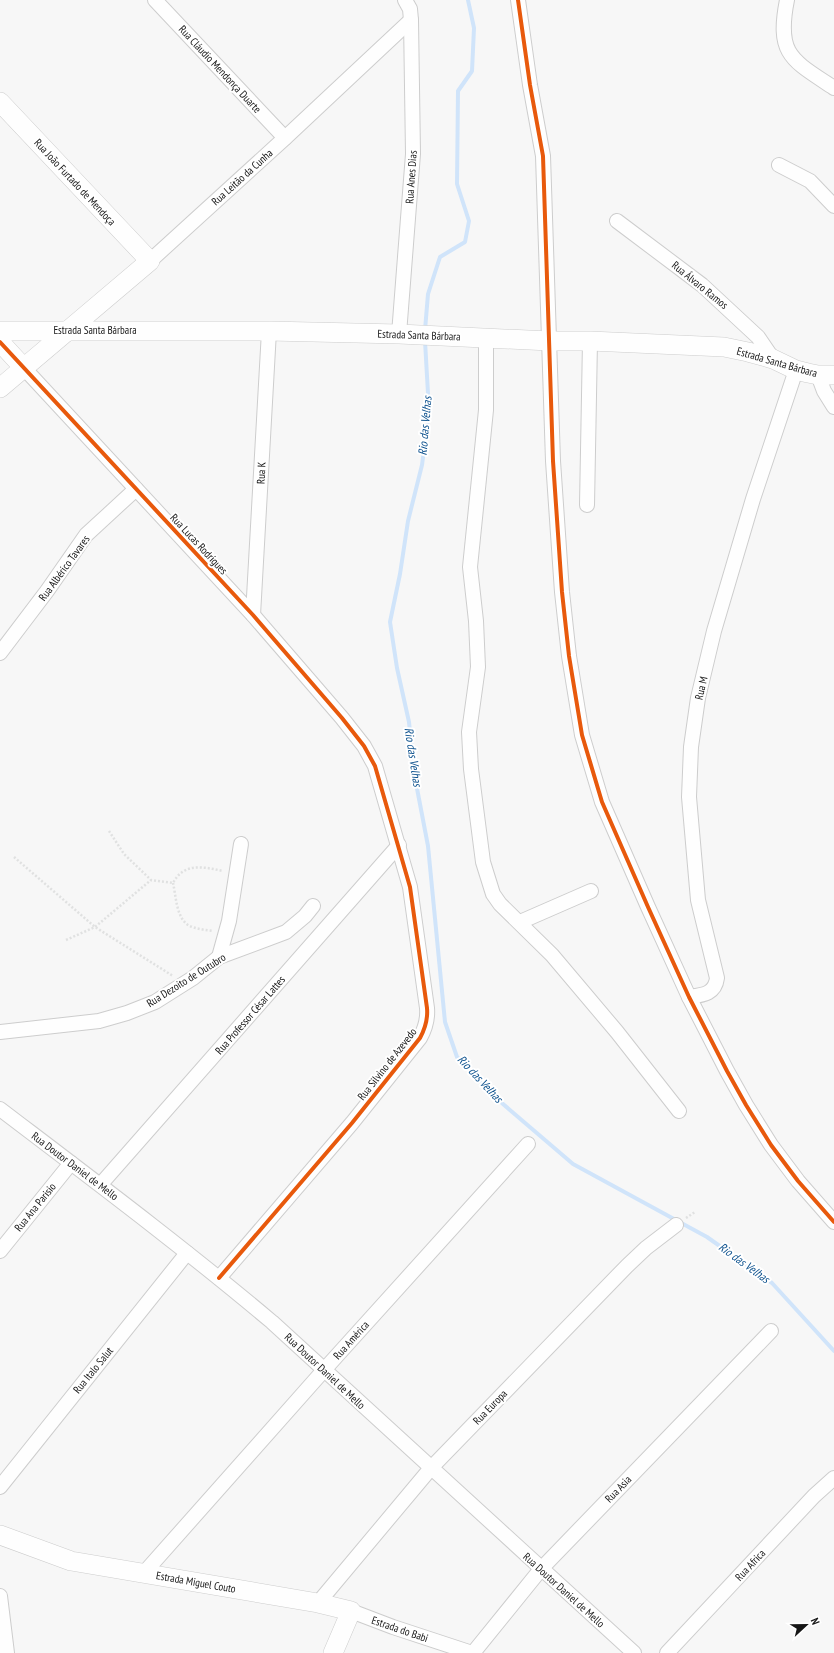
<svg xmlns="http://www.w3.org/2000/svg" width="834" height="1653" font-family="'PT Sans Narrow',sans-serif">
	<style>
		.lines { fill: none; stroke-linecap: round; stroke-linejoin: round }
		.stream { stroke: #d0e4fa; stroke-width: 4 }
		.street-casing { stroke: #cdcdcd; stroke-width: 16 }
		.secondary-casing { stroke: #cdcdcd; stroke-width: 20 }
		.path { stroke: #e0e1e1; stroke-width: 2.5; stroke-dasharray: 2 2; stroke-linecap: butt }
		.street { stroke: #fefefe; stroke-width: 14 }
		.secondary { stroke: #fefefe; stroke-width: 19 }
		.cycleway-casing { stroke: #fff; stroke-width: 6 }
		.cycleway { stroke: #e8590c; stroke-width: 4 }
		.labels { text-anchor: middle; stroke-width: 4; stroke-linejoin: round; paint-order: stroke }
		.street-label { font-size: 11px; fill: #161616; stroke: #fff }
		.water-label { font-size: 12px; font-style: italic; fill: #0e528e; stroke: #fff }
	</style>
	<rect width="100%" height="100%" fill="#f7f7f7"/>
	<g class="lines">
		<g class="stream">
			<path d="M425 330 428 294 440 257 465 242 469 221 457 184 458 91 472 71 474 28 468 0"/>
			<path d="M425 341 429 411 422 465 408 521 400 574 390 622 397 668 409 722 415 778 428 846 445 1022 457 1057 503 1104 573 1164 707 1237 772 1283 834 1351"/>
		</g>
		<g class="street-casing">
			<g id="street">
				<path d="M155 0 285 138"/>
				<path d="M518 0 530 85 543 156 553 461 562 592 569 656 582 735 602 802 648 907 689 997 727 1071 746 1105 771 1145 798 1181 834 1222"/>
				<path d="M787 0C776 55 792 60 834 88"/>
				<path d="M779 165 810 181 834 206"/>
				<path d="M617 221 702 285 758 337 773 359"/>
				<path d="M150 261 285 138 411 20"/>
				<path d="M399 334 413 154 411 20 410 9 405 0"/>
				<path d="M486 338V410L470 567 476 621 478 667 469 732 471 769 483 862 493 894 500 904 552 955 617 1032 679 1111"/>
				<path d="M23 367 253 615 342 718 364 746 375 766 410 887 427 1008C428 1019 426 1027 420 1038L352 1123 219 1278"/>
				<path d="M818 375 824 391 834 407"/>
				<path d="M587 505 590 341"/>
				<path d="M253 615 269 331"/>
				<path d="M0 653 47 591 86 535 136 489"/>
				<path d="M520 922 591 891"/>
				<path d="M219 957 229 921 241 844"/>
				<path d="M689 997C703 995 715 994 717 978L698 900 689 797 691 747 698 698 714 631 753 499 796 370"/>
				<path d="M0 1032 99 1021 127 1013 155 1002 193 978 219 957 286 932 305 916 313 906"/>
				<path d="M0 1109C92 1179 184 1248 272 1322L634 1653"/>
				<path d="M101 1184 399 845"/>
				<path d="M0 1251 71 1163"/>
				<path d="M0 1487 187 1253"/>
				<path d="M144 1573 324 1370 528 1144"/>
				<path d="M0 1596 7 1653"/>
				<path d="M318 1603 431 1468 627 1266 646 1248 676 1225"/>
				<path d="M351 1611 393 1627 472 1653"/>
				<path d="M473 1653 541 1569 771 1331"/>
				<path d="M667 1653 814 1496 834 1478"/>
			</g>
		</g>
		<g class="secondary-casing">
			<g id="secondary">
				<path d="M0 102 150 261 0 388"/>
				<path d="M0 331H269L399 334 550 341H590L724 347 748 352 773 359 796 370 808 373 818 375H834"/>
				<path d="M0 342 23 367"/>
				<path d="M0 1535 71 1561 318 1603 351 1611 333 1653"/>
			</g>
		</g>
		<g class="path">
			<path d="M109 831 124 854 151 880 173 883C184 862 204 867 223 871"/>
			<path d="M14 857 95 927 173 976"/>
			<path d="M173 883C176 895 176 917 188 925 195 929 206 930 213 931"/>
			<path d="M66 940 95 927 151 880"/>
			<path d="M686 1218 695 1212"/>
		</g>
		<use href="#street" class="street"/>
		<use href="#secondary" class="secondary"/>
		<g class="cycleway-casing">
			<g id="cycleway">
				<path d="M518 0 530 85 543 156 553 461 562 592 569 656 582 735 602 802 648 907 689 997 727 1071 746 1105 771 1145 798 1181 834 1222"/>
				<path d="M0 342 253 615 342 718 364 746 375 766 410 887 427 1008C428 1019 426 1027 420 1038L352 1123 219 1278"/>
			</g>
		</g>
		<use href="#cycleway" class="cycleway"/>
	</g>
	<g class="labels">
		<g class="street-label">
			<text transform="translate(220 69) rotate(47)" y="4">Rua Cláudio Mendonça Duarte</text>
			<text transform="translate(242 177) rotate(-42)" y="4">Rua Leitão da Cunha</text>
			<text transform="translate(411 177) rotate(-86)" y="4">Rua Anes Dias</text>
			<text transform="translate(75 182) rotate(47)" y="4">Rua João Furtado de Mendoça</text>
			<text transform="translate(700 285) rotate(39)" y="4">Rua Álvaro Ramos</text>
			<text x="95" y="334">Estrada Santa Bárbara</text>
			<text transform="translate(419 335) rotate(2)" y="4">Estrada Santa Bárbara</text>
			<text transform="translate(777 362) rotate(16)" y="4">Estrada Santa Bárbara</text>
			<text transform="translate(261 473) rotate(-87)" y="4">Rua K</text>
			<text transform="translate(199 544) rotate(47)" y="4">Rua Lucas Rodrigues</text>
			<text transform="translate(64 568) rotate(-54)" y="4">Rua Albérico Tavares</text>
			<text transform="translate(701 688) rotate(-77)" y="4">Rua M</text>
			<text transform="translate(186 980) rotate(-32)" y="4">Rua Dezoito de Outubro</text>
			<text transform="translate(250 1015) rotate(-49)" y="4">Rua Professor César Lattes</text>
			<text transform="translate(387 1064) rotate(-52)" y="4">Rua Silvino de Azevedo</text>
			<text transform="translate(75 1166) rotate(37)" y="4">Rua Doutor Daniel de Mello</text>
			<text transform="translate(35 1207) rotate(-51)" y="4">Rua Ana Parisio</text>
			<text transform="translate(351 1340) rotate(-48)" y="4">Rua América</text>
			<text transform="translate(93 1370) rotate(-51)" y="4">Rua Italo Salut</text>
			<text transform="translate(325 1371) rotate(43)" y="4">Rua Doutor Daniel de Mello</text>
			<text transform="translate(490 1407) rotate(-46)" y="4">Rua Europa</text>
			<text transform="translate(618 1489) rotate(-46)" y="4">Rua Asia</text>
			<text transform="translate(750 1565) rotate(-47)" y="4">Rua Africa</text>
			<text transform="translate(196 1582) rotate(10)" y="4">Estrada Miguel Couto</text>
			<text transform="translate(564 1590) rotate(42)" y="4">Rua Doutor Daniel de Mello</text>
			<text transform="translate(400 1629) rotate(19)" y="4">Estrada do Babi</text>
		</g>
		<g class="water-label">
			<text transform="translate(425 426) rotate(-85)" y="4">Rio das Velhas</text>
			<text transform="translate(413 757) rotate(81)" y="4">Rio das Velhas</text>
			<text transform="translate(480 1079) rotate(47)" y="4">Rio das Velhas</text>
			<text transform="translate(744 1263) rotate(36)" y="4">Rio das Velhas</text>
		</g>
	</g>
	<g transform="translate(806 1625) rotate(68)" stroke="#ffffff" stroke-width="3" paint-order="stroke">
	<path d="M0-3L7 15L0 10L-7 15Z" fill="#161616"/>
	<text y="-6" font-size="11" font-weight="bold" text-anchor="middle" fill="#161616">N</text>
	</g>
</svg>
